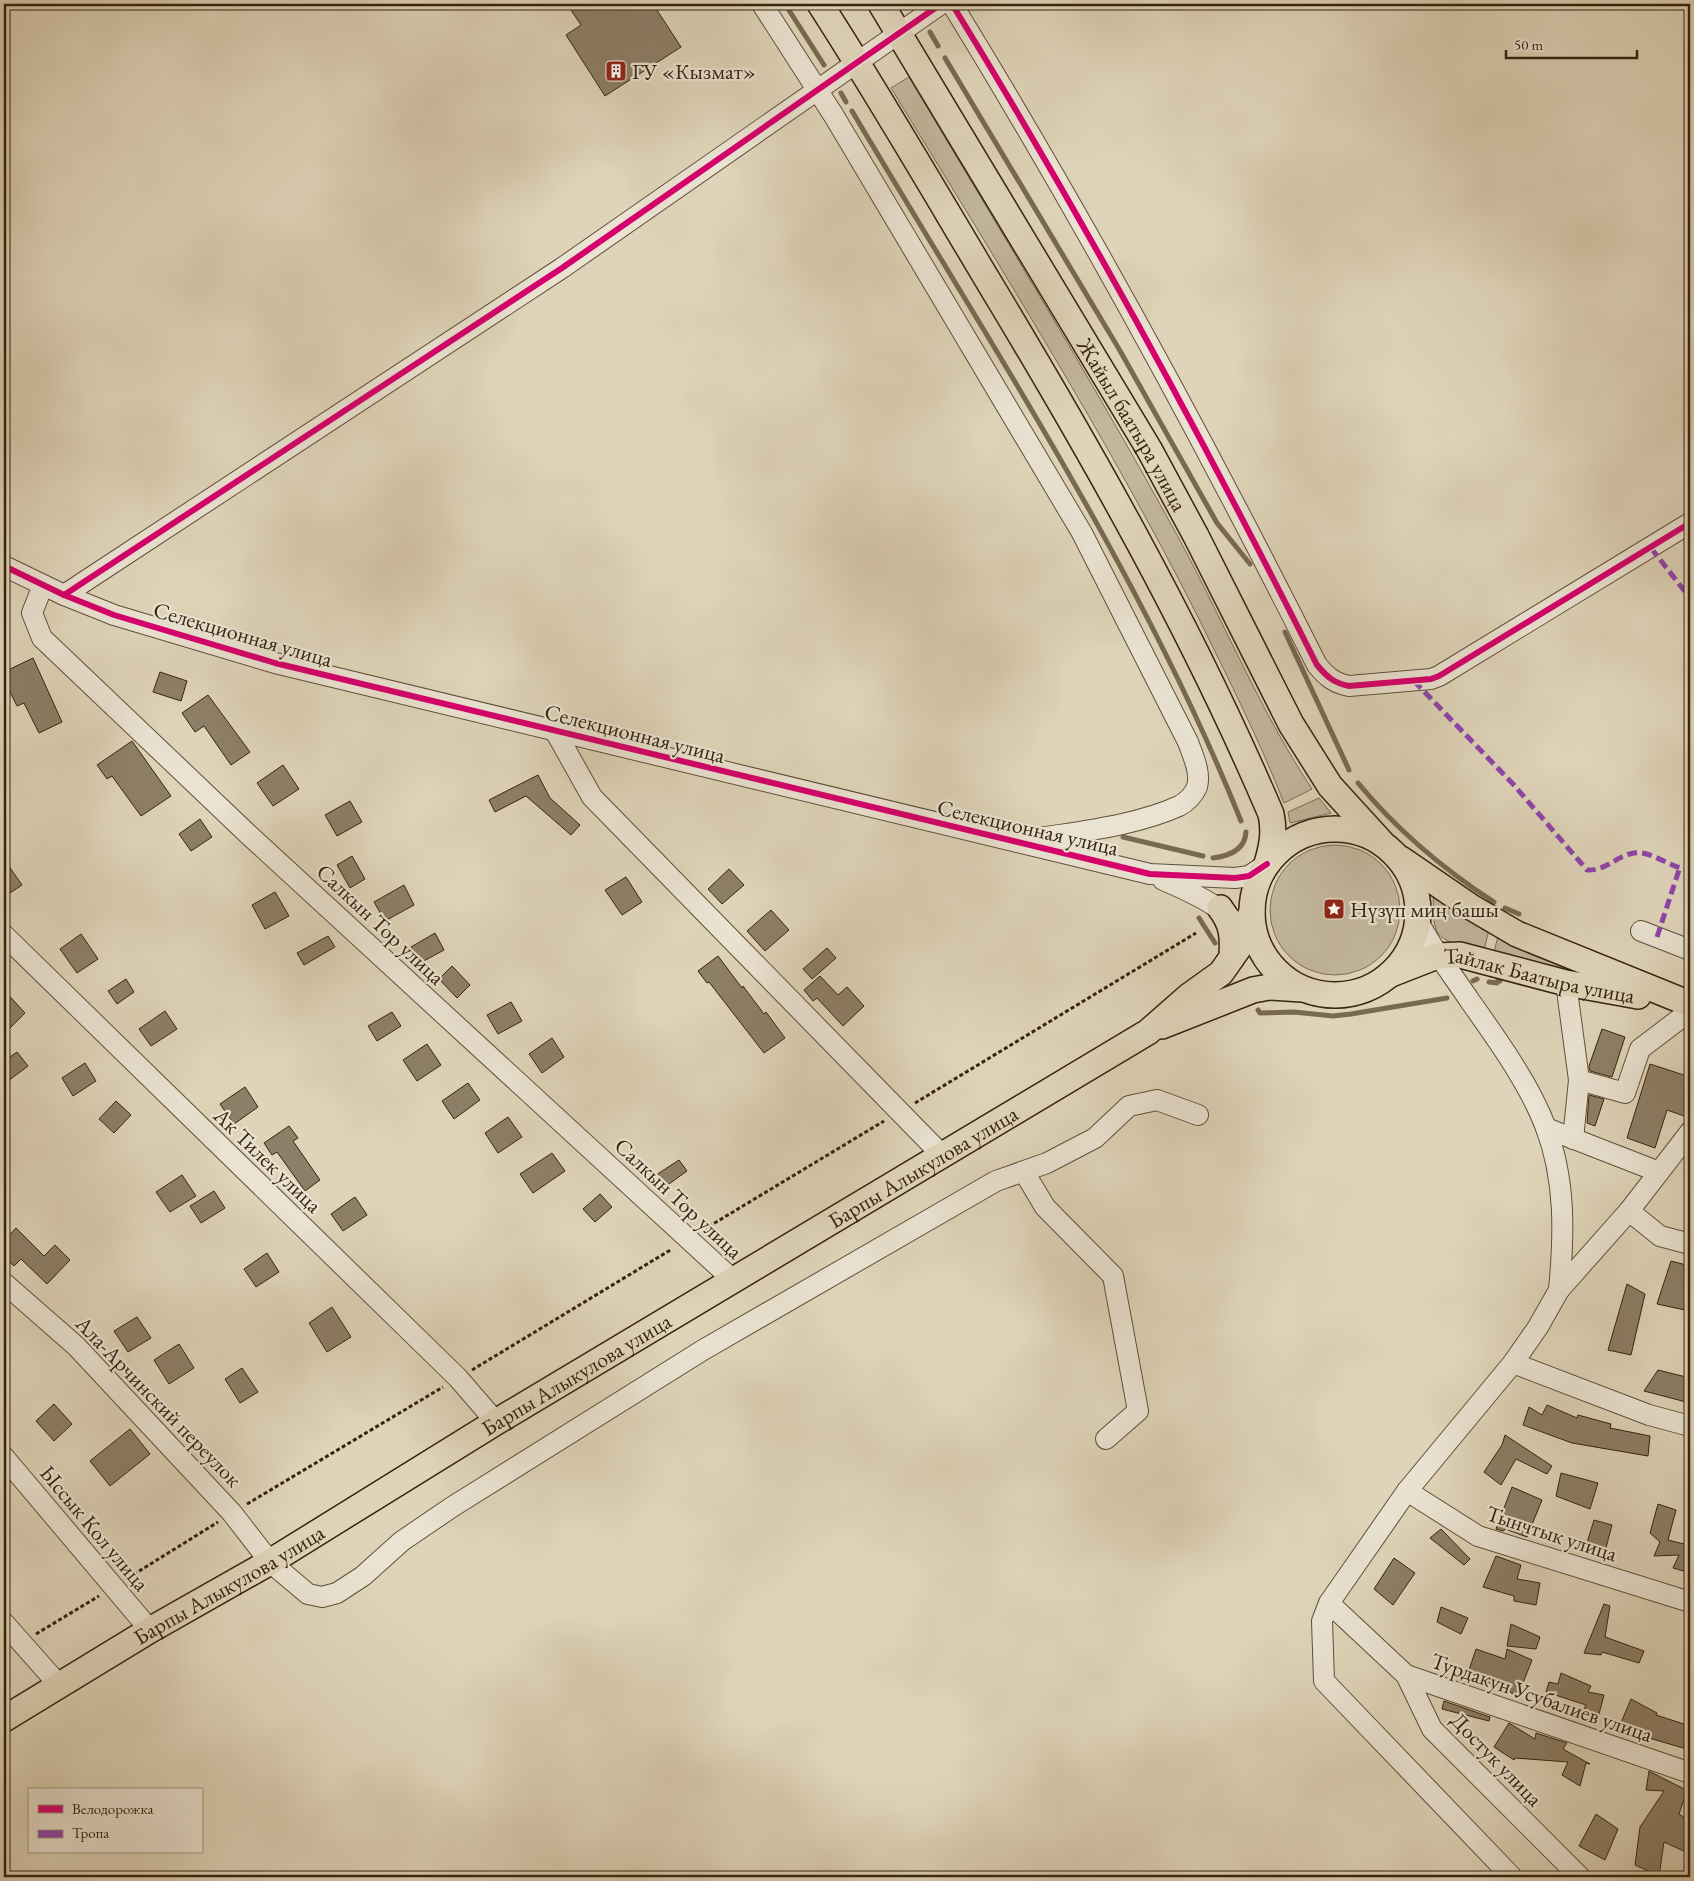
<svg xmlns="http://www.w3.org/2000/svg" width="1694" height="1881" font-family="'EB Garamond',serif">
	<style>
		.green { fill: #c2b69c; stroke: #7c6c55 }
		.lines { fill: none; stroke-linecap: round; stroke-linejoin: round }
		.stream { stroke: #786952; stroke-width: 5 }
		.building { fill: #8d7f67; stroke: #35230e }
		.minor-casing { stroke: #604f39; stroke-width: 22 }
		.major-casing { stroke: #35230e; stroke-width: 28 }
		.path { stroke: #35230e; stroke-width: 3; stroke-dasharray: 4 2.5; stroke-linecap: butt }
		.minor { stroke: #eae3d2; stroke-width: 20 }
		.major { stroke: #dfd4b9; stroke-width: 25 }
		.quiet { stroke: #8e44ad; stroke-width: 5; stroke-dasharray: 10 5; stroke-linecap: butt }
		.cycleway-casing { stroke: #eae3d2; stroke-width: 9 }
		.cycleway { stroke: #d6006c; stroke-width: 6 }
		.labels { text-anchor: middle; stroke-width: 4.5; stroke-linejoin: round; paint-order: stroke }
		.poi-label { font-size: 22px; fill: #35230e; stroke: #eae3d2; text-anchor: start }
		.street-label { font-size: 22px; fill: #35230e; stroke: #eae3d2 }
	</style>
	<rect width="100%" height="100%" fill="#dfd4b9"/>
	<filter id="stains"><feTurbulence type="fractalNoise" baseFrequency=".004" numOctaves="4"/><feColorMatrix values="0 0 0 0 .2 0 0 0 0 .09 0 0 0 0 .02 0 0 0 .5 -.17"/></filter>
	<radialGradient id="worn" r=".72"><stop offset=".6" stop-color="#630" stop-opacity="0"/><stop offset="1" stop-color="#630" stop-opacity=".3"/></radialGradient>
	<g class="green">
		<path d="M909 77C997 226 1088 373 1171 524 1220 612 1257 706 1312 789L1284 803C1259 739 1228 678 1198 617 1106 435 997 262 891 88Z"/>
		<path d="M1319 798 1331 813 1290 823 1288 812Z"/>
		<circle cx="1335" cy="910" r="65"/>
		<path d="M1433 893 1489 930 1484 950C1470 946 1441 945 1436 929 1432 918 1434 905 1433 893Z"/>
		<path d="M1498 936 1520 948 1572 970V972L1494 952Z"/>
	</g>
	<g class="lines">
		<g class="stream">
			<path d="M785 4 824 65"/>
			<path d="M930 32 938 46"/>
			<path d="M945 58 1119 349 1217 523 1250 564"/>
			<path d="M841 93 846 102"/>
			<path d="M852 111C989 343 1141 571 1241 821"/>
			<path d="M1285 632 1349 770"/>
			<path d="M1358 783C1397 830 1443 869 1494 902"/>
			<path d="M1123 837 1203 856"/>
			<path d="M1213 858C1229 856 1245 850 1246 832"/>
			<path d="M1505 908 1519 914"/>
			<path d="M1199 918 1215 943"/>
			<path d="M1473 981 1477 979"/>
			<path d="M1489 982 1497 983 1498 980 1500 981"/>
			<path d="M1258 1010 1260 1013 1294 1012 1333 1016 1351 1014 1447 998"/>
		</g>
	</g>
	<g class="building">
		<path d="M567 4H653L681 47 605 96 566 35 581 25Z"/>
		<path d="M33 658 62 722 39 733 24 703 17 706 4 680V672Z"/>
		<path d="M160 672 187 681 181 701 153 692Z"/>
		<path d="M208 695 250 752 231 765 204 726 195 732 182 713Z"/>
		<path d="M132 741 171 796 141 816 112 776 107 779 97 765Z"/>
		<path d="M283 765 299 789 273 806 257 783Z"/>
		<path d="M538 775 550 798 580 825 571 835 526 796 495 812 489 800Z"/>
		<path d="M350 801 362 822 337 836 325 815Z"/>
		<path d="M200 819 212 837 191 851 179 834Z"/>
		<path d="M352 856 365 879 350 888 337 865Z"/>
		<path d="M4 859 22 885 4 897Z"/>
		<path d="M729 869 744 885 722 904 708 889Z"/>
		<path d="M626 877 642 902 622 915 605 890Z"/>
		<path d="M404 885 414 905 385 921 374 902Z"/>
		<path d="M275 892 289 916 265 929 252 905Z"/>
		<path d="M771 910 789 930 765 951 747 931Z"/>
		<path d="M435 933 444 950 420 963 411 947Z"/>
		<path d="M81 934 98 959 77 973 60 949Z"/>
		<path d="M328 936 335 947 304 965 297 953Z"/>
		<path d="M827 948 836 958 812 979 803 969Z"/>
		<path d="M718 956 742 988 743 986 764 1014 766 1012 785 1038 764 1053 709 982 707 983 698 971Z"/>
		<path d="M452 966 470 985 457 998 439 979Z"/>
		<path d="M820 976 838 995 847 987 864 1006 843 1026 817 998 813 1001 804 990Z"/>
		<path d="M126 979 134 992 117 1004 108 991Z"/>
		<path d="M4 990 25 1013 4 1034Z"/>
		<path d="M511 1002 522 1021 498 1034 487 1015Z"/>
		<path d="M165 1011 177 1029 151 1046 139 1029Z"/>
		<path d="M392 1012 401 1026 377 1041 368 1026Z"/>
		<path d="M1602 1029 1625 1037 1612 1077 1590 1071 1589 1066Z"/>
		<path d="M552 1038 564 1057 542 1073 529 1054Z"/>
		<path d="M427 1044 441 1065 417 1081 403 1060Z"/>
		<path d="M17 1052 28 1066 4 1084V1061Z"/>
		<path d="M85 1063 96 1081 73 1096 62 1078Z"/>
		<path d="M1650 1064 1690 1077V1118L1667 1110 1655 1148 1627 1138Z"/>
		<path d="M468 1083 480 1100 454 1119 442 1101Z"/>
		<path d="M245 1087 258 1107 234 1124 220 1104Z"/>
		<path d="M1589 1095 1604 1099 1595 1126 1587 1123Z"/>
		<path d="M116 1101 131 1115 114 1133 99 1119Z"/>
		<path d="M508 1117 522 1137 498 1153 485 1133Z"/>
		<path d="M289 1126 298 1138 293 1141 320 1180 305 1191 277 1152 272 1155 264 1143Z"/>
		<path d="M552 1153 565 1171 533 1193 520 1174Z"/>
		<path d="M679 1160 687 1171 662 1189 653 1177Z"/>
		<path d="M182 1175 196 1196 170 1212 156 1192Z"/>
		<path d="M214 1191 225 1208 201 1223 190 1206Z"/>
		<path d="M600 1194 612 1207 595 1222 583 1209Z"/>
		<path d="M355 1197 367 1215 343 1231 331 1214Z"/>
		<path d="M16 1228 44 1256 55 1245 70 1260 47 1284 21 1259 14 1266 4 1257V1241Z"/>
		<path d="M267 1253 279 1272 256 1287 244 1269Z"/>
		<path d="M1671 1261 1690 1266V1292L1685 1310 1657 1304Z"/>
		<path d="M1627 1284 1645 1294 1631 1355 1608 1350Z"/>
		<path d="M332 1307 351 1337 327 1352 309 1323Z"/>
		<path d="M137 1317 151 1338 128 1352 114 1331Z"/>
		<path d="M179 1344 194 1368 169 1384 154 1360Z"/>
		<path d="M242 1368 258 1392 240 1403 225 1379Z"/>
		<path d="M1658 1370 1690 1378V1403L1644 1391Z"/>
		<path d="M54 1404 72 1424 54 1441 36 1421Z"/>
		<path d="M1547 1405 1577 1418 1578 1415 1611 1424 1610 1428 1650 1436 1648 1456 1572 1443 1523 1425 1529 1407 1542 1415Z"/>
		<path d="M130 1429 150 1454 110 1486 90 1461Z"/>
		<path d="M1505 1435 1552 1466 1547 1474 1516 1459 1501 1485 1484 1472 1502 1445Z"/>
		<path d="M1561 1473 1598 1483 1590 1509 1556 1496Z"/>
		<path d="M1512 1487 1542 1500 1527 1537 1508 1530 1510 1526 1503 1531 1496 1529Z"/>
		<path d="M1658 1504 1676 1510 1668 1540 1684 1544 1690 1528V1573L1673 1568 1679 1555 1654 1556 1660 1542 1650 1533Z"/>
		<path d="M1594 1520 1612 1525 1604 1555 1586 1546Z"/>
		<path d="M1441 1529 1470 1559 1464 1565 1430 1538Z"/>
		<path d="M1496 1556 1521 1565 1517 1579 1540 1583 1536 1605 1514 1601V1596L1483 1587Z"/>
		<path d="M1394 1558 1415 1573 1393 1605 1374 1589Z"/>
		<path d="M1604 1604 1610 1606 1605 1637 1644 1651 1639 1663 1602 1652 1601 1655 1584 1653Z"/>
		<path d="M1441 1607 1468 1618 1461 1634 1437 1622Z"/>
		<path d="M1511 1624 1540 1637 1536 1649 1507 1646Z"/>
		<path d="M1476 1649 1505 1659 1507 1649 1532 1660 1518 1696 1468 1673Z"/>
		<path d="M1561 1673 1591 1686 1588 1692 1604 1695 1596 1725 1579 1719 1586 1705 1546 1692 1549 1682 1558 1684Z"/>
		<path d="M1631 1699 1657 1713 1656 1715 1690 1726V1750L1649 1738 1640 1734 1641 1731 1620 1725Z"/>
		<path d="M1444 1701 1490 1717 1489 1721 1442 1709Z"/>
		<path d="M1509 1723 1535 1739 1536 1733 1567 1743 1563 1749 1590 1764 1586 1763 1580 1786 1562 1775 1568 1762 1515 1758 1514 1760 1494 1747Z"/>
		<path d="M1649 1771 1690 1792 1686 1793 1679 1814 1690 1821V1854L1664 1842 1659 1876 1635 1865 1640 1827 1664 1791 1646 1790Z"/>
		<path d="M1596 1814 1618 1829 1605 1860 1579 1846Z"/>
	</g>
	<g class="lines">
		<g class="minor-casing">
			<g id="minor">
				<path d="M762 4 834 116 1082 533 1188 742C1193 756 1201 772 1197 787 1194 794 1187 802 1179 806 1133 827 1072 832 1022 841"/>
				<path d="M952 4C1084 219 1204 440 1317 665 1327 677 1334 683 1349 686L1431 679 1439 676 1690 523"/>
				<path d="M4 566 64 595 114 615 275 663 1150 874 1235 878 1249 876 1267 864"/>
				<path d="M43 585 32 613 42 638 250 836 733 1280"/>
				<path d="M64 595 562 268 941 4"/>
				<path d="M555 731 592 797 941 1154"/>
				<path d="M1163 880C1210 900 1231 912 1263 953"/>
				<path d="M1418 921C1433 950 1452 974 1470 1001 1497 1039 1530 1085 1546 1128 1566 1181 1564 1236 1559 1290"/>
				<path d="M1641 931 1690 950"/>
				<path d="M4 935 458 1378 496 1422"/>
				<path d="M1566 983 1579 1080 1625 1093 1640 1049 1690 1011"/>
				<path d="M1546 1128 1659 1172"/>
				<path d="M1573 1139 1579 1080"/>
				<path d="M1024 1172 1045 1207 1113 1276 1138 1411 1106 1439"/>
				<path d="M1629 1211 1660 1236 1690 1244"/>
				<path d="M4 1283 76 1346 232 1513 270 1562 308 1594 322 1597 337 1593 363 1576 402 1541 452 1507 703 1350 996 1181 1047 1163 1095 1138 1129 1106 1157 1100 1198 1115"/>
				<path d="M1513 1363 1649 1415 1690 1426"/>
				<path d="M4 1457 150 1630"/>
				<path d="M1407 1491 1478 1536 1690 1602"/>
				<path d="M1329 1603 1406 1675 1432 1729 1580 1877"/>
				<path d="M4 1623 59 1685"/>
				<path d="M1406 1675 1690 1773"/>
				<path d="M1512 1877 1324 1681 1322 1621 1329 1603 1407 1491 1513 1363 1538 1327 1559 1290 1629 1211 1690 1132"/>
			</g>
		</g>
		<g class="major-casing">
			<g id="major">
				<path d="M820 4C878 94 932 187 987 279 1092 453 1191 627 1271 814 1275 833 1272 846 1267 864"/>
				<path id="s1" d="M881 4 1149 449 1196 536 1291 724 1330 786 1382 843"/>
				<circle cx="1335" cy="912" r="83"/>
				<path d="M1401 859 1471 907 1517 934 1690 1004"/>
				<path d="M1220 908C1233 925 1233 937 1232 957"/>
				<path id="s2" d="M1391 974 1437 956 1460 955 1566 983 1638 996"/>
				<path d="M1162 1026 1253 990 1269 987 1302 989"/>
				<path id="s3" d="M4 1719 150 1630 270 1562 496 1422 1148 1032 1189 996 1221 973 1240 946 1252 911"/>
			</g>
		</g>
		<g class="path">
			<path d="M915 1103 1196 933"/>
			<path d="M703 1230 884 1121"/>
			<path d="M472 1370 672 1249"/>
			<path d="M247 1504 443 1387"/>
			<path d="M128 1578 218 1522"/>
			<path d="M36 1634 99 1596"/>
		</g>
		<use href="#minor" class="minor"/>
		<use href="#major" class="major"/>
		<g class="quiet">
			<path d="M1651 548 1690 598"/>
			<path d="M1414 681 1513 784 1587 870C1606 871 1616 856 1634 853 1651 850 1672 869 1690 870"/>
			<path d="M1657 937 1679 870"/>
		</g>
		<g class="cycleway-casing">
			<g id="cycleway">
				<path d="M952 4C1084 219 1204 440 1317 665 1327 677 1334 683 1349 686L1431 679 1439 676 1690 523"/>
				<path d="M4 566 64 595 114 615 275 663 1150 874 1235 878 1249 876 1267 864"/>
				<path d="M64 595 562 268 941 4"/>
			</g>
		</g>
		<use href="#cycleway" class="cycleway"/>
	</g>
	<defs>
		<g id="building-square" transform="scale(1.125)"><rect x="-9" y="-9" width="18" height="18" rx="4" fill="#8f2418" stroke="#eae3d2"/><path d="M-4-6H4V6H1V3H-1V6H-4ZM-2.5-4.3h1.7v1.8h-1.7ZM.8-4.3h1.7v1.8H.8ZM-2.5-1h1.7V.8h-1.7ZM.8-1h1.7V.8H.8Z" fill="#fff"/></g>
		<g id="sight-square" transform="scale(1.125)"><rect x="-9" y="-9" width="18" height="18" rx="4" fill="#8f2418" stroke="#eae3d2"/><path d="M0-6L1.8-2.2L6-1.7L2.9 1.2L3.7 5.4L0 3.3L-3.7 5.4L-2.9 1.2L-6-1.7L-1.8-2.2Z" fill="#fff"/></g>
	</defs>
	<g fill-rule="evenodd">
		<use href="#building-square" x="616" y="71"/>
		<use href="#sight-square" x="1334" y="909"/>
	</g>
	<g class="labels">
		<g class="poi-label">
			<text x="632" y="79">ГУ «Кызмат»</text>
			<text x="1350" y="917">Нүзүп миң башы</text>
		</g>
		<g class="street-label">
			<text dy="8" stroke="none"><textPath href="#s1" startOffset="490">Жайыл баатыра улица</textPath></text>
			<text transform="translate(243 634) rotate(16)" y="8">Селекционная улица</text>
			<text transform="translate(635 733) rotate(14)" y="8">Селекционная улица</text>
			<text transform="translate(1028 827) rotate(13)" y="8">Селекционная улица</text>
			<text transform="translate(381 924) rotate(43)" y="8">Салкын Тор улица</text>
			<text dy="8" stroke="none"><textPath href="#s2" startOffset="154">Тайлак Баатыра улица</textPath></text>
			<text transform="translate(268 1160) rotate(44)" y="8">Ак Тилек улица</text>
			<text dy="8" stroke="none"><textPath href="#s3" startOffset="1072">Барпы Алыкулова улица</textPath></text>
			<text transform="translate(679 1198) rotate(43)" y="8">Салкын Тор улица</text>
			<text dy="8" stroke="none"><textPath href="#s3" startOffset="668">Барпы Алыкулова улица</textPath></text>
			<text transform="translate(159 1401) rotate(46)" y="8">Ала-Арчинский переулок</text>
			<text transform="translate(95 1528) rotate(50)" y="8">Ыссык Кол улица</text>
			<text transform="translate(1552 1533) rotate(18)" y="8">Тынчтык улица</text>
			<text dy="8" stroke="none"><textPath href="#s3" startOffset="262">Барпы Алыкулова улица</textPath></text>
			<text transform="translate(1542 1697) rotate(19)" y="8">Турдакун Усубалиев улица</text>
			<text transform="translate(1497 1759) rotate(46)" y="8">Достук улица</text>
		</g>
	</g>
	<rect width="1694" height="1881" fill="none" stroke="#dfd4b9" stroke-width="20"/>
	<rect x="5" y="5" width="1684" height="1871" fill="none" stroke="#35230e" stroke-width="2.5"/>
	<rect x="10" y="10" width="1674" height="1861" fill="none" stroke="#35230e"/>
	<rect x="28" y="1788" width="175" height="65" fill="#eae3d2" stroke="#a29684"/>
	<rect x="38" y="1805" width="25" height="8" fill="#d6006c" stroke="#a29684"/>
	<text x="72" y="1814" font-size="15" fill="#35230e">Велодорожка</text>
	<rect x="38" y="1830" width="25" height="8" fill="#8e44ad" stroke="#a29684"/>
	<text x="72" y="1838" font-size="15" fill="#35230e">Тропа</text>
	<path d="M1506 50v8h131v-8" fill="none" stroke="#35230e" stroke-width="2.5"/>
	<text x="1514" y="50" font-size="15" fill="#35230e" stroke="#eae3d2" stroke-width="4" paint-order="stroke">50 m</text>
	<rect width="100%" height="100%" filter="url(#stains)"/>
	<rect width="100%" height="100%" fill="url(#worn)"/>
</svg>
